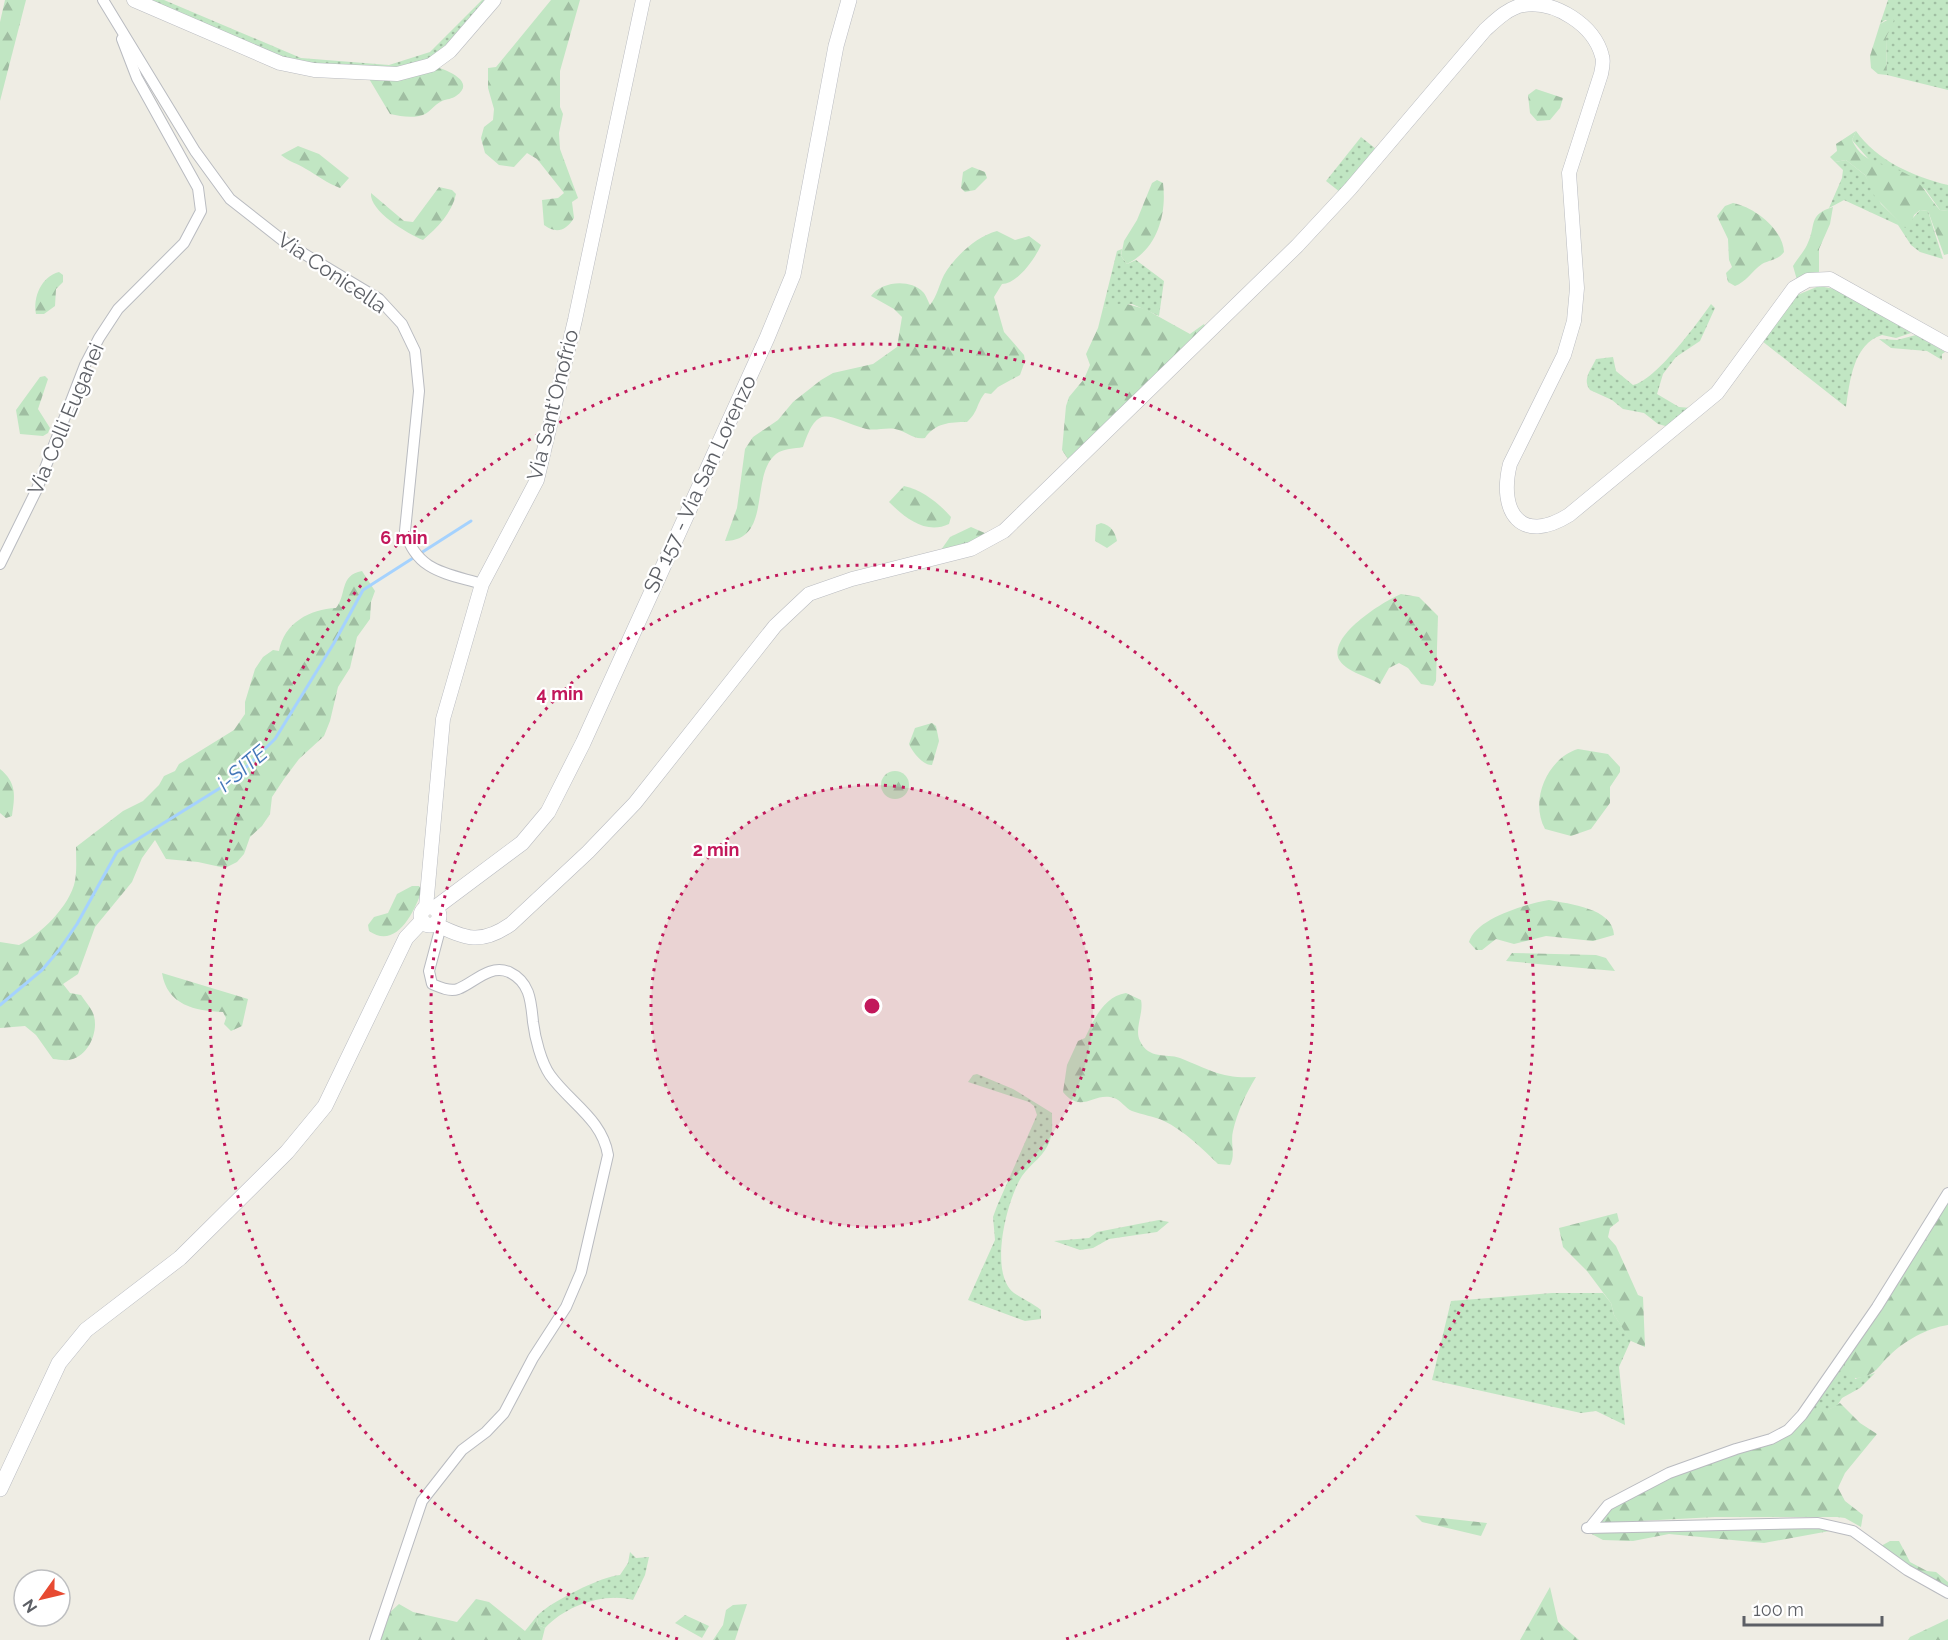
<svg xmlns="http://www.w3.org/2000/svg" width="1948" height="1640" font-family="Raleway,sans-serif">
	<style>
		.grass { fill: url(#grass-dots) }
		.forest { fill: url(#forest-firs) }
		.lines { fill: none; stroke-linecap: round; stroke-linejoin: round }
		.stream { stroke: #a5d2fe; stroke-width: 3 }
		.minor-casing { stroke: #b9bbc0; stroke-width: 12 }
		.tertiary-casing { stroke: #b9bbc0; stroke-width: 15 }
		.secondary-casing { stroke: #babcc2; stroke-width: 16 }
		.minor { stroke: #fff; stroke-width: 10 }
		.tertiary { stroke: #fff; stroke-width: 14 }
		.secondary { stroke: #fff; stroke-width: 15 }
		.ring { fill: none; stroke: #c2185b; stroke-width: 3; stroke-dasharray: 3 6 }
		.labels { text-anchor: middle; stroke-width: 4.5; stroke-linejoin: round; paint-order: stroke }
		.street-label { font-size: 21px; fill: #5c5f65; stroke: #fff }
		.water-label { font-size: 22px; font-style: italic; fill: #4477b9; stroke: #fff }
		.centre { fill: #c2185b; stroke: #fff; stroke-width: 3 }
		.ring-label { font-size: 18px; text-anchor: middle; font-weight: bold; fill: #c2185b; stroke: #fff; stroke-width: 4.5; stroke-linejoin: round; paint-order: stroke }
	</style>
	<defs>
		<pattern id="grass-dots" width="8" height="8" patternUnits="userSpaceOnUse" patternTransform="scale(1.5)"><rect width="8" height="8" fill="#c1e6c3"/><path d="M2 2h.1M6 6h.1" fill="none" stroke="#a0bea2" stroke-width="1.8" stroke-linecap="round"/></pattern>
		<pattern id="forest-firs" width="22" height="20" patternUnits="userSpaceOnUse" patternTransform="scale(1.5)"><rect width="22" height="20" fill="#c1e6c3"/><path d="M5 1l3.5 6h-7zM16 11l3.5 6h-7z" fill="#a0bea2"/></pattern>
	</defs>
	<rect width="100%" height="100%" fill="#efede4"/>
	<g class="grass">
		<path d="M141 0H164L301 58 389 65 430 52 482 0H485L460 31 432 58 410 66 389 68 285 62Z"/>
		<path d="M1888 0H1948V90L1887 75 1886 38 1893 20H1885L1880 24Z"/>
		<path d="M1856 131C1876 160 1914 177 1948 185V211L1940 210 1925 189 1872 163 1852 140Z"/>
		<path d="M1361 137 1376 149 1340 192 1326 181Z"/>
		<path d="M1846 160 1865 175 1881 204 1905 227 1920 210 1928 211 1943 259 1920 252 1911 245 1898 225 1844 200 1829 208 1842 178 1843 170 1835 162Z"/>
		<path d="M1122 249 1121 256 1127 264 1136 260 1164 281 1159 316 1132 304 1103 308 1117 251Z"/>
		<path d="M1819 286 1840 290 1911 333 1896 338 1882 335C1853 344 1850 381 1846 407L1762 341 1795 296Z"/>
		<path d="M1711 304 1715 308 1700 341 1676 357 1663 374 1657 394 1679 407 1691 408 1669 427 1658 424 1644 413 1623 409 1612 400 1590 390C1582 379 1591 370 1596 359L1613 357 1616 371 1633 385C1655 381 1697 324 1711 304Z"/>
		<path d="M1916 335 1945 352 1942 354V360L1927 351 1891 348 1879 339 1897 340Z"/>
		<path d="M977 1074 1013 1089 1052 1113C1052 1122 1053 1132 1050 1140 1045 1156 1031 1163 1022 1176 1007 1199 988 1273 1014 1293 1021 1298 1032 1303 1041 1310V1319L1025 1321 968 1300 995 1240 993 1217 997 1206 1037 1115 1034 1106 1029 1102 968 1082 973 1075Z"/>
		<path d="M1159 1220 1169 1222 1157 1232 1109 1239 1093 1248 1080 1250 1054 1241 1089 1238 1097 1232Z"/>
		<path d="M1552 1293H1603L1611 1303 1614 1315 1631 1340 1619 1367 1625 1425 1596 1411 1581 1413 1432 1380 1451 1301Z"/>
		<path d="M1851 1349 1855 1379 1875 1373 1860 1388 1842 1398 1837 1406 1821 1413 1805 1415Z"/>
		<path d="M630 1552 636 1558 649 1557 645 1575 633 1600C604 1592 565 1606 545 1628L538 1625 537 1616C550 1602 602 1576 620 1575L628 1563Z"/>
	</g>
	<g class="forest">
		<path d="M5 0H26L0 101V22Z"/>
		<path d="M551 0H580L560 71V107L563 114 559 133 560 149 578 198 572 202 574 218C566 231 556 234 544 225L542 200 558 198 564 193 537 159 527 153 514 167 499 165 485 153 481 138 484 127 493 120 494 109 488 88V68L496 67Z"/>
		<path d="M1891 18 1894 20 1886 38 1887 75 1878 74 1871 68 1870 56 1880 24Z"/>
		<path d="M436 67C447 70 477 82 456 96 452 99 447 99 442 101 433 105 430 114 419 116 409 118 400 116 390 114L368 77Z"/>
		<path d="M1536 89 1563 98 1560 108 1550 120 1537 121 1530 113 1528 95Z"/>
		<path d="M1856 131 1852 140C1864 168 1892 162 1913 178 1925 187 1930 200 1940 210L1948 211V254L1944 255 1928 211 1920 210 1914 215 1911 225 1905 228 1875 197 1865 175 1846 160 1835 162 1830 157 1837 151 1836 144Z"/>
		<path d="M298 146 319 154 349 178 340 188C327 183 318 176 306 169 297 163 289 162 281 155Z"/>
		<path d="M972 167 985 172 987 178 975 190 965 192 961 188 963 172Z"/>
		<path d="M1157 180 1163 183C1167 215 1157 249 1127 264L1121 256 1124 241 1137 220 1152 183Z"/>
		<path d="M439 187 452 190 456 194C452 213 437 228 423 240 408 234 369 211 371 193L404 221 413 222Z"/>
		<path d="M1733 203C1754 207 1783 229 1784 252 1778 260 1770 260 1762 264 1752 271 1746 282 1735 286L1728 282 1726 273 1732 267 1729 260 1728 239 1717 216 1725 206Z"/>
		<path d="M1833 207 1830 224 1819 249V274L1797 280 1793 266C1797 259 1803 253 1807 245 1817 225 1807 215 1833 207Z"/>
		<path d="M997 231 1015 240 1029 236 1041 245C1035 259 1017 284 1002 284L994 297 1004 332 1024 355 1025 361 1020 375 998 387 991 394 985 393C976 404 979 411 967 422 950 422 935 423 925 438 912 440 907 431 895 429 884 427 874 432 863 428 827 417 818 402 803 447 794 449 784 448 776 454 749 476 773 540 725 541L737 508 745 449 753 437 778 420 793 402 821 380 833 373 873 364 897 347 902 317 894 309 871 296C881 282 909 278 923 292 926 295 928 301 930 305 937 296 939 285 944 275 954 257 977 236 997 231Z"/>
		<path d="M59 272 63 275V282L56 289 55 306 44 314H36C33 297 41 277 59 272Z"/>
		<path d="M1123 303 1145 309 1190 334 1204 324 1207 330 1070 462 1062 450 1066 406 1069 397 1084 379 1090 365 1086 354 1098 328 1103 308Z"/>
		<path d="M45 376 48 379 38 409 50 428 48 433 43 436 20 434 16 410 40 377Z"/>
		<path d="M904 486C922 490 939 503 951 517L949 524C926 535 905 518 889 502Z"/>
		<path d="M1101 523C1111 525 1115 532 1117 541L1107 548 1095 541 1096 525Z"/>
		<path d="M971 527 987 534 971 546 942 554 941 550 950 537Z"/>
		<path d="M362 571 375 591 371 602 370 619 357 637 350 668 338 687 330 721 324 736 299 759 284 779 272 797 270 814 262 826 250 837 244 854 237 862 225 868 198 862 166 859 155 840 142 858 132 882 95 927 78 974 63 984 70 993 81 995C84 1000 89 1005 92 1011 101 1028 89 1058 68 1060 63 1061 58 1059 53 1059L36 1035 25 1026 0 1028V942L19 945C40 935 70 906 75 881 77 870 76 858 76 847L123 811 143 801 159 785 164 776 175 771 179 764 234 730 245 714V702L255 669 263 657 273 650 279 651C284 623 310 609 336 608 347 595 339 575 362 571Z"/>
		<path d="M1401 594 1419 597 1438 616 1436 681 1433 686 1421 684 1408 668 1399 663 1389 668 1380 684C1369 677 1347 672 1340 661 1325 637 1384 601 1401 594Z"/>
		<path d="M932 723 936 726 939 741 932 765C924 766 912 752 909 744L915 728Z"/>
		<path d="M1578 749 1608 754 1620 767V772L1610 787V803L1591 829 1571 836 1545 829C1529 800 1548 758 1578 749Z"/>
		<path d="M0 769C17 783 15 796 12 816L6 818 0 813Z"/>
		<circle cx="895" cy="785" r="14"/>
		<path d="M412 886H419L422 890C414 913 396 950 369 931L368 925 374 917 388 913 397 894Z"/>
		<path d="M1549 900C1569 904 1613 908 1614 935L1593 941 1546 936 1514 944 1496 939 1482 950H1476L1469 942C1476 918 1526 904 1549 900Z"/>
		<path d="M1512 953 1596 955 1606 958 1615 971 1506 961Z"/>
		<path d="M162 973 248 999 242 1026 231 1031 224 1024 226 1018 223 1012C195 1011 167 1005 162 973Z"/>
		<path d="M1126 993 1141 1000C1144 1013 1134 1029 1140 1041 1149 1060 1166 1053 1180 1058 1210 1070 1222 1079 1256 1077 1246 1093 1237 1113 1233 1131 1230 1143 1236 1155 1230 1165L1218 1164C1203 1149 1183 1130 1164 1121 1154 1116 1142 1115 1132 1111 1125 1108 1121 1100 1114 1098 1094 1091 1082 1115 1063 1092L1067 1065 1078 1041 1085 1038C1093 1021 1104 996 1126 993Z"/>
		<path d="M1948 1197V1325C1927 1328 1904 1341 1889 1356 1883 1361 1878 1370 1872 1373 1865 1378 1857 1379 1849 1377L1844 1367 1851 1349Z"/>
		<path d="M1617 1213 1619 1221 1610 1228 1608 1237 1616 1246 1638 1295 1643 1297 1645 1347 1631 1341 1614 1315 1611 1303 1587 1271 1563 1247 1559 1228Z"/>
		<path d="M1840 1403 1860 1423 1877 1434 1845 1473 1838 1488 1845 1501 1863 1515 1861 1527 1845 1518 1837 1517H1715L1601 1523C1608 1493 1722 1460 1751 1448 1770 1440 1786 1420 1806 1415 1818 1411 1829 1412 1840 1403Z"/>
		<path d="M1415 1515 1487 1523 1481 1536 1422 1522Z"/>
		<path d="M1804 1525 1835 1530 1764 1543 1669 1534 1633 1541 1603 1540 1588 1532Z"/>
		<path d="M1890 1541H1899L1910 1562 1927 1571 1936 1572 1948 1582V1589L1907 1566 1881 1546Z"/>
		<path d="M1550 1587 1558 1622 1579 1640H1520Z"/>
		<path d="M476 1599 489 1602 525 1631 537 1616 538 1625 545 1628 542 1640H379L388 1614 399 1604 413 1612 457 1622Z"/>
		<path d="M747 1604 735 1640H713L723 1625 726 1610 733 1605Z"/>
		<path d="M685 1615 709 1626 702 1638 675 1623Z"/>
		<path d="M1948 1619V1640H1908L1910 1637Z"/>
	</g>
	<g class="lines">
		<path class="stream" d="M0 1005 42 970 59 950 77 924 117 852 233 780 275 739 334 643 363 590 471 521"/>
		<g class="minor-casing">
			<g id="minor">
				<path d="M103 0 195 151 230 199 286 243 379 299 402 324 415 351 419 391 405 531C417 572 446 573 482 584"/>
				<path d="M0 564 37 489 85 365 99 338 118 309 184 243 201 211 198 188 137 78 122 39"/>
				<path d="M1591 1526 1608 1505 1669 1473 1736 1449 1771 1439 1788 1430 1802 1415 1877 1307 1948 1193"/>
				<path d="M1587 1528 1818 1523 1853 1531 1907 1570 1948 1593"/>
				<path d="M375 1640 422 1501 462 1450 486 1432 504 1413 533 1358 566 1307 581 1272 608 1155C602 1119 570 1103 550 1075 541 1062 535 1038 533 1022 531 1001 530 982 509 972 489 964 474 983 458 989 449 992 439 987 432 984L429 971 441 926"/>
			</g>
		</g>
		<g class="tertiary-casing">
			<g id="tertiary">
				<path d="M134 0 280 63 314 70 397 74 431 65 450 51 494 0"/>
				<path d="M426 907 443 719 482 584 537 480 575 320 643 0"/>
				<path d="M435 924C466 939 481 945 511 924L588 852 635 803 775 626 809 594 852 579 971 549 1004 531 1297 246 1350 189 1485 30C1496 20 1508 8 1523 5 1555 0 1594 25 1602 56 1604 61 1602 69 1601 74L1569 173 1577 288 1574 321 1564 355 1510 464C1498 512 1521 545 1569 515L1717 393 1794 288 1808 280 1830 279 1948 345"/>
			</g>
		</g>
		<g class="secondary-casing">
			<g id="secondary">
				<circle cx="430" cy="916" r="9"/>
				<path d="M435 908 522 843 548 812 583 743 767 338 793 275 836 46 849 0"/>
				<path d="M0 1489 59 1363 86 1330 180 1258 287 1152 325 1106 406 938 422 921"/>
			</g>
		</g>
		<use href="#minor" class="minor"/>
		<use href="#tertiary" class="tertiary"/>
		<use href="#secondary" class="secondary"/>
	</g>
	<circle cx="872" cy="1006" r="221" fill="#c2185b" fill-opacity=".12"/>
	<g class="ring">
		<circle cx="872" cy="1006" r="221"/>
		<circle cx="872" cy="1006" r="441"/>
		<path d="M678 1639A662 662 0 1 1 1066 1639"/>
	</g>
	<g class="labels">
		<g class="street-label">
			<text transform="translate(332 273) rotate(34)" y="7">Via Conicella</text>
			<text transform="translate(553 405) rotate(-76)" y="7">Via Sant'Onofrio</text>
			<text transform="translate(66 419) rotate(-67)" y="7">Via Colli Euganei</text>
			<text transform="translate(700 484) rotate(-65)" y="7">SP 157 - Via San Lorenzo</text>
		</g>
		<g class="water-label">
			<text transform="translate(242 768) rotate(-40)" y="8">i-SITE</text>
		</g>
	</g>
	<circle cx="872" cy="1006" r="9" class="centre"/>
	<g class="ring-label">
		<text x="404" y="544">6 min</text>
		<text x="560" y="700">4 min</text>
		<text x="716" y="856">2 min</text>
	</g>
	<g transform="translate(42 1598) rotate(236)"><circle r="28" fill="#ffffff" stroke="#bebfc1" stroke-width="1.5"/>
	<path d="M0-4.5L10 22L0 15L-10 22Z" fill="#e74a32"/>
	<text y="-9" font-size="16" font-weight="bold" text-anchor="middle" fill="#5c5f65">N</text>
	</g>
	<path d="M1744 1616v9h138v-9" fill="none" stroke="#5c5f65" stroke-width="3"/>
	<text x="1753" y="1616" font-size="18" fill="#5c5f65" stroke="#ffffff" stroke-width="4.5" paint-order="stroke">100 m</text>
</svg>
